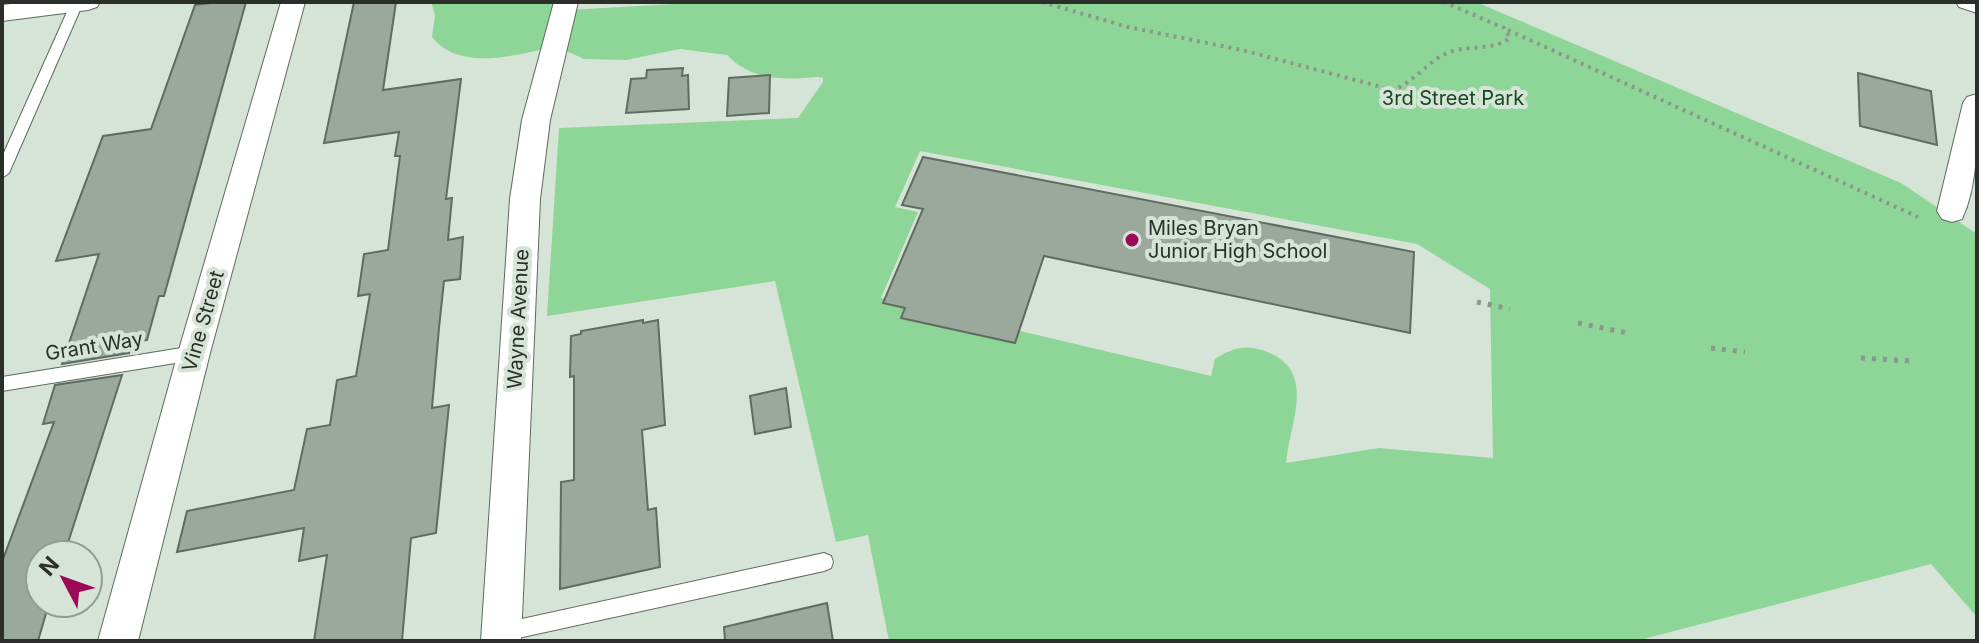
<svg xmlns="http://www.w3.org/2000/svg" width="1979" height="643" font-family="Inter,sans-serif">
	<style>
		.green { fill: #8ed697; fill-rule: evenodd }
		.building { fill: #9ba89c; stroke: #606c61; stroke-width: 2 }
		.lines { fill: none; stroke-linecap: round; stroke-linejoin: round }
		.lane-casing { stroke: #5d6a5e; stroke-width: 2 }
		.street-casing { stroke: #5d6a5e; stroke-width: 2 }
		.path-far1 { stroke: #8c968c; stroke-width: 4; stroke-dasharray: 3 5; stroke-linecap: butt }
		.path { stroke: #8c968c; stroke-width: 5; stroke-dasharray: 4 7; stroke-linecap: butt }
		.lane { fill: #fff; fill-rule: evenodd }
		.street { fill: #fff; fill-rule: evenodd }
		.poi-dot { fill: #9c0957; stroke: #d6e4d7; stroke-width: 3 }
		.labels { text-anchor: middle; stroke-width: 8; stroke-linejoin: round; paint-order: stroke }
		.park-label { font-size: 20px; fill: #134a20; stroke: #d6e4d7 }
		.poi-label { font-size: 20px; fill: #2a2f2a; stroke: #d6e4d7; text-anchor: start }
		.street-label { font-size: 20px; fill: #2a2f2a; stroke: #d6e4d7 }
	</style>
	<rect width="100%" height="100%" fill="#d6e4d7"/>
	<g class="green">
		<path d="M431 2H562L549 48C512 56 459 71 432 37L435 15Z"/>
		<path d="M709 2H1476L1901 183 1977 234V617L1931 564 1636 641H889L868 535 836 542 775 281 547 316 559 128 798 118 823 82V78L818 77C784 80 752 81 727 55L680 49 626 60 584 59 560 48 568 10ZM920 151 1417 244 1490 289 1493 458 1379 448 1286 463C1290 420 1319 369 1262 350 1245 344 1230 349 1215 359L1211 376 881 298 918 212 895 207Z"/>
	</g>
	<g class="building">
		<path d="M218 2H246L164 296H159L147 340 132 343 129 353 62 364 99 254 56 261 103 136 151 129 195 5Z"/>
		<path d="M354 2H396L383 90 461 79 446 199 452 198 448 240 463 237 460 279 444 281 439 328 432 408 449 405 436 533 411 538 402 641H314L327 555 299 561 304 528 177 552 187 511 294 490 307 429 330 425 337 380 356 376 370 294 358 296 364 254 388 250 400 156H395L399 132 324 143Z"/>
		<path d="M683 68 682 76 688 75 689 109 626 113 631 79 646 78 647 70Z"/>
		<path d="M1858 73 1931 91 1937 145 1860 126Z"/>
		<path d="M770 75 769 113 727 116 729 78Z"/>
		<path d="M923 157 1414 252 1410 333 1044 256 1015 343 901 318 905 308 883 303 923 209 902 205Z"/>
		<path d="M643 320V323L658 320 665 425 642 430 648 510 656 508 660 567 560 589 561 482 574 480V376L570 377 571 336 581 334V331Z"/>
		<path d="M122 375 64 555H40V603H49L38 641H2V562L54 422 43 424 55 385Z"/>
		<path d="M786 388 791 427 755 434 750 396Z"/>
		<path d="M827 603 833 641H725L724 627Z"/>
	</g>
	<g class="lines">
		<g class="lane-casing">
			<g id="lane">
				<path d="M71 3H83L9 173 2 178V157Z"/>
				<path d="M194 346 200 348 202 353 200 358 194 360 2 391V377Z"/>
				<path d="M824 553 831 556 833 562 831 568 824 571 505 641 496 639 493 632 496 625 503 623Z"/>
			</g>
		</g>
		<g class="street-casing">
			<g id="street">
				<path d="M27 2H100L97 7 88 10 2 21V5Z"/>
				<path d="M281 2H305L210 353 138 641H98L178 353Z"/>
				<path d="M554 2H578L550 120 540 199 521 641H481L510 199 522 120Z"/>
				<path d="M1956 2H1977V13L1959 7Z"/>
				<path d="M1977 94C1977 134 1979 183 1962 219L1952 222 1942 219 1937 211 1963 103 1967 97Z"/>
			</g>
		</g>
		<g class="path-far1">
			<path d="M1042 2 1128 27 1242 50 1393 90C1414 82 1427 62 1447 53 1468 44 1491 52 1510 38L1504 28 1444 2"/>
			<path d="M1508 30 1918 217"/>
		</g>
		<g class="path">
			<path d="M1477 302 1510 309"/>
			<path d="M1578 323 1628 333"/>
			<path d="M1711 348 1745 352"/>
			<path d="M1861 358 1913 361"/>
		</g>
		<use href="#lane" class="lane"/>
		<use href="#street" class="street"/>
	</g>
	<circle class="poi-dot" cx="1132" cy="240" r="8"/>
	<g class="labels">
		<g class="park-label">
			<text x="1453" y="105">3rd Street Park</text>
		</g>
		<g class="poi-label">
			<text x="1148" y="235">Miles Bryan<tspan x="1148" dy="23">Junior High School</tspan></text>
		</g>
		<g class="street-label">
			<text transform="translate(518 319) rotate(-87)" y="7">Wayne Avenue</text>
			<text transform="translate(203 321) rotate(-74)" y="7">Vine Street</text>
			<text transform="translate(94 346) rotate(-9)" y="7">Grant Way</text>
		</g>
	</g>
	<rect width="1979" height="643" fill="none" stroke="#2a2f2a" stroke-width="8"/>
	<g transform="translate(64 579) rotate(311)"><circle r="38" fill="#d6e4d7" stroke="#919c92" stroke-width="2"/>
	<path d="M0-6L14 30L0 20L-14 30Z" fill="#9c0957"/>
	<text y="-12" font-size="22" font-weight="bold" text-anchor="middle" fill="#2a2f2a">N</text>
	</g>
</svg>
